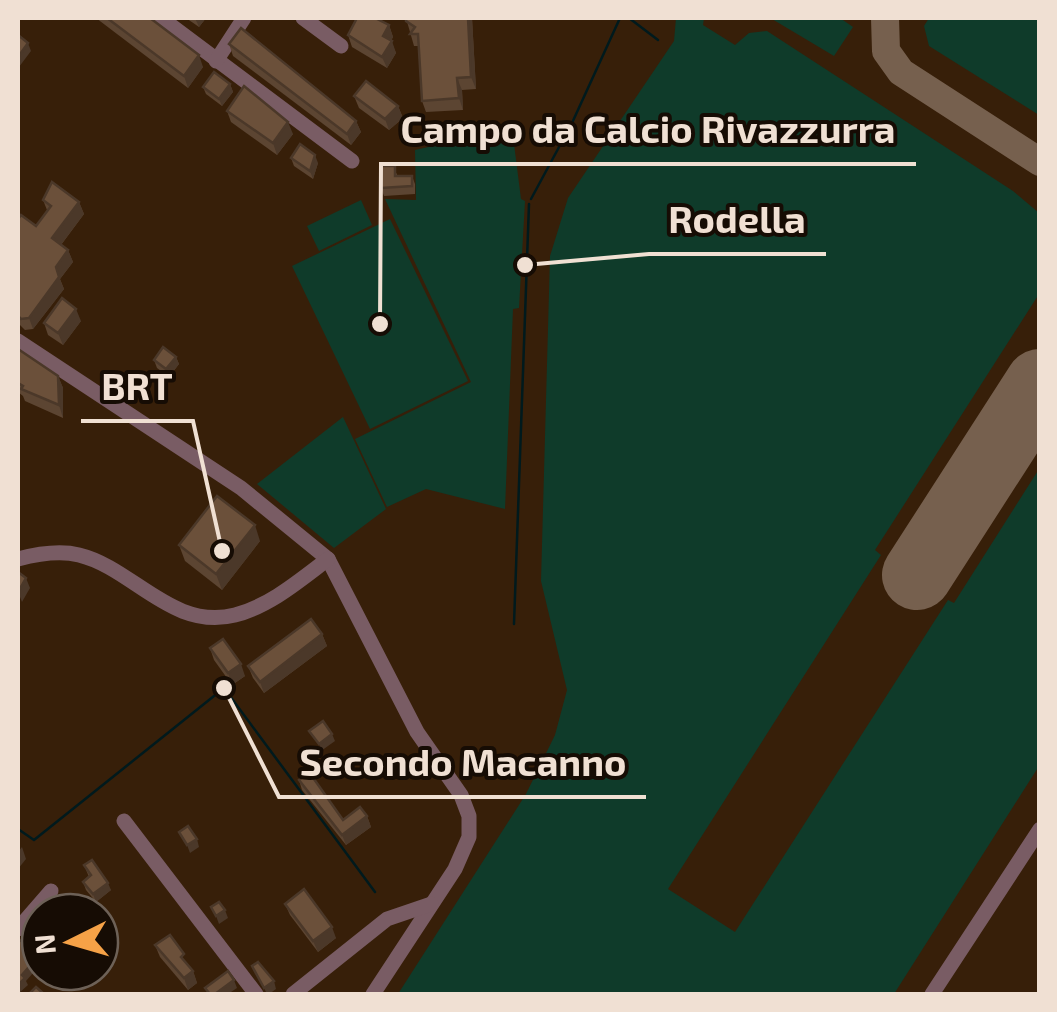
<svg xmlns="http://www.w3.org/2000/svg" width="1057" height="1012" font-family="'Exo 2',sans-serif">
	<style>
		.green { fill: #0f3b2a }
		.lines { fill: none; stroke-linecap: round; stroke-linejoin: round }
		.stream { stroke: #001a1d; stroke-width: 2.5 }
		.taxiway { stroke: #76604e; stroke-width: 28 }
		.runway { stroke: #76604e; stroke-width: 70 }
		.minor { stroke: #795c64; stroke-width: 15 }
		.wall { fill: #5c4532 }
		.shaded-wall { fill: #4b3829 }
		.building { fill: #6b503a; stroke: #4b3829; stroke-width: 2.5 }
		.leader { fill: none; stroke: #f0e0d3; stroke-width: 4 }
		.callout-dot { fill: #f0e0d3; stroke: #160c04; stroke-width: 4 }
		.callout-label { font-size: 38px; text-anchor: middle; font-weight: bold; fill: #f0e0d3; stroke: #160c04; stroke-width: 8; stroke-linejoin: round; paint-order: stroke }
	</style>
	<rect width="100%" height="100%" fill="#371f09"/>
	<g class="green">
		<path d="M676 18H704L703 25 735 45 749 33 767 31 1013 191 1039 213V294L875 550 881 555 668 889 735 932 948 600 954 603 1039 469V766L894 994H398L526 794 555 735 567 690 541 581 550 256 568 198 674 41Z"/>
		<path d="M840 18 853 27 834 56 772 19Z"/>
		<path d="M929 18H1039V115L929 46 924 26Z"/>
		<path d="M512 128 521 199 525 201 519 308 513 309 505 509 426 489 387 507 355 439 471 382 385 199 416 200 415 150Z"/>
		<path d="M361 200 372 225 319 251 307 226Z"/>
		<path d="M390 219 468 381 370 429 292 266Z"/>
		<path d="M343 417 386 509 334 548 257 484Z"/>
	</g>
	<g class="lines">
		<g class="stream">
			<path d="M629 18 658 40"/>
			<path d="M531 199 572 123 620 18"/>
			<path d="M514 624 529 204"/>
			<path d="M18 829 34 840 224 688 375 892"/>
		</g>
		<path class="taxiway" d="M885 18 886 51 901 72 1040 162"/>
		<path class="runway" d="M917 575 1040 384"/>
		<g class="minor">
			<path d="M161 18 352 161"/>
			<path d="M303 18 341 46"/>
			<path d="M216 61 244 18"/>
			<path d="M18 341 241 488 328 559 417 732 461 795 469 816V837L455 869 373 994"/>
			<path d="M18 559C37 554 59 550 79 555 133 568 172 631 235 615 270 606 300 580 328 559"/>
			<path d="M124 821 256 994"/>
			<path d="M18 929 51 891"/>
			<path d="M293 994 387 919 431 904"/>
			<path d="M932 994 1040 829"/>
		</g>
	</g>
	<g class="wall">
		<path d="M96 18H150L203 67 188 88Z"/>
		<path d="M186 18H206L199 27Z"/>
		<path d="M406 18H472L476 89 462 90 463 110 426 112 422 101 418 46H414Z"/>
		<path d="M389 25 393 37 391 41 396 53 387 68 352 47 348 35Z"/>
		<path d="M229 44 356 121 361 132 351 145 233 56Z"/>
		<path d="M230 84 233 92 222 106 206 94 203 87Z"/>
		<path d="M354 96 398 106 403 118 389 130 359 108Z"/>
		<path d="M227 111 293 134 277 155 231 122Z"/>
		<path d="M291 158 318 163 313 179 294 166Z"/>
		<path d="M397 173V176H412L415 184V194L384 196 381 188Z"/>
		<path d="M43 200 79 202 84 214 61 245 68 250 73 262 60 279 64 289 33 329 25 330 18 323V219L36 226 47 210Z"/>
		<path d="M81 321 63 345 48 335 44 323Z"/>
		<path d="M18 349 58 376 63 388V418L25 401 23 396 18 392Z"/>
		<path d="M176 357 179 364 169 377 157 368 154 360Z"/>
		<path d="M260 541 222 590 185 561 179 545Z"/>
		<path d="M322 634 327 646 264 693 253 678 248 666Z"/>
		<path d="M210 648 245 676 232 685 214 660Z"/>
		<path d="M299 780 343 820 367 816 371 827 346 845 302 790Z"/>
		<path d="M84 865 111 890 96 902 86 890 83 882 89 877Z"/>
		<path d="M285 904 336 938 318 952 290 915Z"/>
		<path d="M155 945 189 966 193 971 197 983 188 990 160 957Z"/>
	</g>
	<g class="shaded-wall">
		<path d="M195 18H206L199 27Z"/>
		<path d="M468 18H472L476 89 471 77Z"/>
		<path d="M389 25 393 37 387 47 383 36Z"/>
		<path d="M392 41 396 53 387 68 382 57Z"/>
		<path d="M28 43 31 51 19 67 18 57Z"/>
		<path d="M199 55 203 67 188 88 184 76Z"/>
		<path d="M457 78 462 90 463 110 459 98Z"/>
		<path d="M230 84 233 92 222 106 219 99Z"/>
		<path d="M398 106 403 118 389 130 385 119Z"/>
		<path d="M356 121 361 132 351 145 347 134Z"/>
		<path d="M288 122 293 134 277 155 273 143Z"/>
		<path d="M315 155 318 163 313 179 310 171Z"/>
		<path d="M79 202 84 214 57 250 52 238Z"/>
		<path d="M68 250 73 262 60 279 56 267Z"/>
		<path d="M59 277 64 289 33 329 29 318Z"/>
		<path d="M76 309 81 321 63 345 58 333Z"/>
		<path d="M176 357 179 364 169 377 166 369Z"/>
		<path d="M58 376 63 388V418L59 405Z"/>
		<path d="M255 525 260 541 222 590 216 574Z"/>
		<path d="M26 578 30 588 22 602 18 592Z"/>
		<path d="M322 634 327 646 264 693 260 682Z"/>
		<path d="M241 664 245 676 232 685 228 673Z"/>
		<path d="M332 734 335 741 321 751 319 744Z"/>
		<path d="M367 816 371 827 346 845 342 835Z"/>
		<path d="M197 839 199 847 190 853 187 845Z"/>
		<path d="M22 847 26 859 18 869V852Z"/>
		<path d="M108 883 111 890 96 902 93 894Z"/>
		<path d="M225 910 228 918 219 924 216 916Z"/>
		<path d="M332 927 336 938 318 952 313 941Z"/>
		<path d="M40 954V965L26 981 28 985 18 994V985L22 975Z"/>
		<path d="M193 971 197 983 188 990 184 978Z"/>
		<path d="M234 980 237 988 228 994H215Z"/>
		<path d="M274 981 276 989 269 994H267L264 988Z"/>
	</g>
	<g class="building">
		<path d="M107 18H150L199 55 184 76Z"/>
		<path d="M357 18H375L389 25 383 36 392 41 382 57 348 35Z"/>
		<path d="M406 18H468L471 77 457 78 459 98 422 101 418 34H410L415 27 406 21Z"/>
		<path d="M241 28 356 121 347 134 229 44Z"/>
		<path d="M18 35 28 43 18 57Z"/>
		<path d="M214 72 230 84 219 99 203 87Z"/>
		<path d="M366 81 398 106 385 119 354 96Z"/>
		<path d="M244 86 288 122 273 143 227 111Z"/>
		<path d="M300 144 315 155 310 171 291 158Z"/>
		<path d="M381 166H395V176H412V186L381 188Z"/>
		<path d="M52 182 79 202 52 238 68 250 56 267 59 277 29 318 21 319 18 316V219L21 215 36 226 51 206 43 200Z"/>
		<path d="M62 298 76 309 58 333 44 323Z"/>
		<path d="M163 347 176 357 166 369 154 360Z"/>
		<path d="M18 349 58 376 59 405 21 389 23 386 18 383Z"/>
		<path d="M217 496 255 525 216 574 179 545Z"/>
		<path d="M18 572 26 578 18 592Z"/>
		<path d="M311 619 322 634 260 682 248 666Z"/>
		<path d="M223 639 241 664 228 673 210 648Z"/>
		<path d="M323 721 332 734 319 744 309 731Z"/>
		<path d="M309 772 343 820 360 807 367 816 342 835 299 780Z"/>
		<path d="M188 826 197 839 187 845 179 832Z"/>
		<path d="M92 860 108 883 93 894 83 882 91 875 84 865Z"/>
		<path d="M304 889 332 927 313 941 285 904Z"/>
		<path d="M52 899 65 910 63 912H41Z"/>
		<path d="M219 902 225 910 216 916 211 907Z"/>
		<path d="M170 935 184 954 181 957 193 971 184 978 155 945Z"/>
		<path d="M20 940 40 954 22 975 25 978 18 985V943Z"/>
		<path d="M258 962 274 981 264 988 252 966Z"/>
		<path d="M228 971 234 980 215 994H210L205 988Z"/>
		<path d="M36 987 44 994H29Z"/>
	</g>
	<path class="leader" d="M380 324L381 164H916M525 265L649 254H826M222 551L193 421H81M224 688L279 797H646"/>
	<g class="callout-dot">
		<circle cx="380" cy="324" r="10"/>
		<circle cx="525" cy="265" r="10"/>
		<circle cx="222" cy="551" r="10"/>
		<circle cx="224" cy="688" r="10"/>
	</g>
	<g class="callout-label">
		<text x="648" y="143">Campo da Calcio Rivazzurra</text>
		<text x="737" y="233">Rodella</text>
		<text x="137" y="400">BRT</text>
		<text x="463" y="776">Secondo Macanno</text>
	</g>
	<rect width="1057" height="1012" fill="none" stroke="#f0e0d3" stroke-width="40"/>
	<g transform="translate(70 942) rotate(265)"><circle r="48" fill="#160c04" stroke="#6d6157" stroke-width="2.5"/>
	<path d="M0-8L18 38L0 25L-18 38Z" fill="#f6a247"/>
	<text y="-15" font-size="28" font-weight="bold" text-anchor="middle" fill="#f0e0d3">N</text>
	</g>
</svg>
